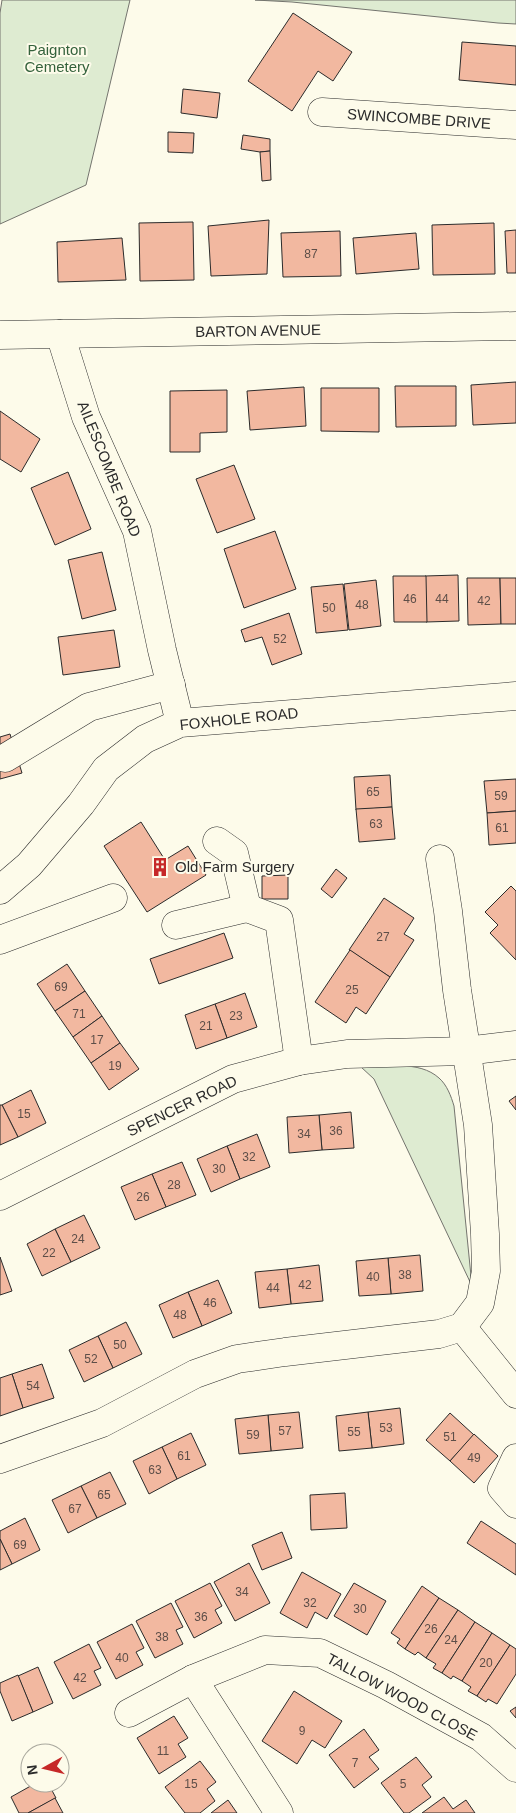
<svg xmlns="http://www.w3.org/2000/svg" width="516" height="1813" font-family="Helvetica,sans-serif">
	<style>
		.green { fill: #deebd1; stroke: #74746e }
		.building { fill: #f2b8a0; stroke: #2b2b2b }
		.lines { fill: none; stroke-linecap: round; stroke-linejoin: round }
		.minor-casing { stroke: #2b2b2b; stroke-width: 29 }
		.minor { stroke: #fdfbea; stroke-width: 28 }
		.labels { text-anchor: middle; stroke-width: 4; stroke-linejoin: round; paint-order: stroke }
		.number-label { font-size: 12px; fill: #5d4e48 }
		.park-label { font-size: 15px; fill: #34623c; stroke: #fdfbea }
		.street-label { font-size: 15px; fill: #2b2b2b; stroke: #fdfbea }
		.poi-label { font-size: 15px; fill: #2b2b2b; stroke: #fdfbea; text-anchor: start }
	</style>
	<rect width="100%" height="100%" fill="#fdfbea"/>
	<g class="green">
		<path d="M2 0H130L86 185 0 224V13Z"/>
		<path d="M255 0H516V24L498 23 292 2Z"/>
		<path d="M361 1067C386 1067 419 1060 439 1078 447 1085 451 1096 454 1106L472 1286 374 1079Z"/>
	</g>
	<g class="building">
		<path d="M293 13 352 52 333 81 318 71 292 111 248 81Z"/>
		<path d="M462 42 516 46V85L459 80Z"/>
		<path d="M183 89 220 93 217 118 181 113Z"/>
		<path d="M168 132 194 133 193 153 168 152Z"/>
		<path d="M243 135 270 139V151L260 152 241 149Z"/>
		<path d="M270 151 271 180 262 181 260 152Z"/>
		<path d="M269 220 267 274 211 276 208 226Z"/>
		<path d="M193 222 194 280 140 281 139 223Z"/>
		<path d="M494 223 495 274 433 275 432 225Z"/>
		<path d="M516 230V273H507L505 231Z"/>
		<path d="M340 231 341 276 283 277 281 233Z"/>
		<path d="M416 233 419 269 356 274 353 238Z"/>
		<path d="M122 238 126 280 58 282 57 242Z"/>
		<path d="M516 382V423L473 425 471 385Z"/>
		<path d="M395 386H456V426L396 427Z"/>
		<path d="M304 387 306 426 250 430 247 391Z"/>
		<path d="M321 388H379V432L321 431Z"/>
		<path d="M227 390V432L200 433V452H170V391Z"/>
		<path d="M0 411 40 439 21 472 0 459Z"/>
		<path d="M234 465 255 519 217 533 196 479Z"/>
		<path d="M68 472 91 529 55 545 31 488Z"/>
		<path d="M275 531 296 589 244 608 224 549Z"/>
		<path d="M102 552 116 610 82 619 68 560Z"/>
		<path d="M458 575 459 621 426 622 425 576Z"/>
		<path d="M393 576H426L427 622H394Z"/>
		<path d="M467 578H500L501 624 468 625Z"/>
		<path d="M500 578H516V624H501Z"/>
		<path d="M376 580 381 626 349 630 344 584Z"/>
		<path d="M343 584 348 630 316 633 311 587Z"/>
		<path d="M289 613 302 654 272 665 262 637 245 642 241 630Z"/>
		<path d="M114 630 120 667 63 675 58 637Z"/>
		<path d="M10 734 22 773 0 779V737Z"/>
		<path d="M390 775 392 807 356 810 354 777Z"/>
		<path d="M516 779V811L487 813 484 781Z"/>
		<path d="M392 807 395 839 359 842 356 809Z"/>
		<path d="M516 811V843L489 845 487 813Z"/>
		<path d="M141 822 165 860 188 846 206 875 147 912 104 846Z"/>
		<path d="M336 869 347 878 332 898 321 889Z"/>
		<path d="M288 875V899H262V876Z"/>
		<path d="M511 886 516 891V960L490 933 498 925 485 912Z"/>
		<path d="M384 898 414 918 404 934 414 940 390 977 349 950Z"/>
		<path d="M224 933 233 958 159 984 150 959Z"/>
		<path d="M350 950 390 977 366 1014 356 1007 346 1023 315 1002Z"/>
		<path d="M67 964 85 991 55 1011 37 984Z"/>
		<path d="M85 991 102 1016 73 1037 55 1011Z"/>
		<path d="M245 993 257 1027 227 1038 215 1004Z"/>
		<path d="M215 1004 227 1038 196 1049 185 1015Z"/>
		<path d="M102 1016 120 1043 91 1063 73 1037Z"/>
		<path d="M120 1043 139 1069 109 1090 91 1063Z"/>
		<path d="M31 1090 46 1123 18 1137 2 1105Z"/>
		<path d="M516 1096V1110L509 1101Z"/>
		<path d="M0 1105H2L18 1137 0 1145Z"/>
		<path d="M351 1112 354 1148 322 1150 319 1115Z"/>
		<path d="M319 1115 322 1150 289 1153 287 1117Z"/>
		<path d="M257 1134 270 1167 240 1179 227 1146Z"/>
		<path d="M227 1146 240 1179 211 1192 197 1159Z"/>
		<path d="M182 1162 196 1195 166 1207 152 1174Z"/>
		<path d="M152 1174 166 1207 135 1220 121 1187Z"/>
		<path d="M84 1215 100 1248 71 1262 55 1229Z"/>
		<path d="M55 1229 71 1262 42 1276 27 1244Z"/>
		<path d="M420 1255 423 1291 391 1294 388 1258Z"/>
		<path d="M0 1257 12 1291 0 1295Z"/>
		<path d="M388 1258 391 1294 359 1296 356 1261Z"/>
		<path d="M319 1265 323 1301 291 1304 287 1269Z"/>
		<path d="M287 1269 291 1304 259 1308 255 1272Z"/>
		<path d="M218 1280 232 1313 202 1326 188 1292Z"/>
		<path d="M188 1292 202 1326 173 1338 159 1305Z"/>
		<path d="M126 1322 142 1354 113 1368 98 1336Z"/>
		<path d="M98 1336 113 1368 84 1382 69 1350Z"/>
		<path d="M42 1364 54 1398 23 1408 12 1374Z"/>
		<path d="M12 1374 23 1408 0 1416V1378Z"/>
		<path d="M400 1408 404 1444 372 1448 368 1412Z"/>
		<path d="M299 1412 303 1448 271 1451 268 1415Z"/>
		<path d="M368 1412 372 1448 339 1451 336 1416Z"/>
		<path d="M450 1413 474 1435 450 1461 426 1440Z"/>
		<path d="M268 1415 271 1451 239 1454 235 1419Z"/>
		<path d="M191 1433 206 1465 177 1479 162 1447Z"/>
		<path d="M474 1434 498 1456 474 1483 450 1461Z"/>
		<path d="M162 1447 177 1479 149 1494 133 1461Z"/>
		<path d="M110 1472 126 1504 97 1518 81 1486Z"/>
		<path d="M81 1486 97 1518 68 1533 52 1500Z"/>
		<path d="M345 1493 347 1528 311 1530 310 1495Z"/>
		<path d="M25 1518 40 1550 12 1564 0 1539V1531Z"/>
		<path d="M481 1521 516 1544V1575L467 1543Z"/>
		<path d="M282 1532 292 1558 262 1570 252 1545Z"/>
		<path d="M0 1539 12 1564 0 1570Z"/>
		<path d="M249 1563 270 1603 235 1621 214 1582Z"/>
		<path d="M302 1572 341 1594 327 1619 315 1612 307 1628 280 1613Z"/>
		<path d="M210 1583 222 1606 215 1610 222 1623 194 1638 175 1601Z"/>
		<path d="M354 1583 386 1601 367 1635 334 1616Z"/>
		<path d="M422 1586 439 1598 405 1649 397 1643 400 1639 391 1633Z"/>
		<path d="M439 1598 458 1610 426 1658 418 1652 415 1655 405 1649Z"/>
		<path d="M171 1603 183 1627 176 1630 183 1644 155 1658 136 1621Z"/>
		<path d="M458 1610 475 1622 442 1673 433 1668 436 1664 426 1658Z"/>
		<path d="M475 1622 492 1633 462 1681 453 1676 451 1679 442 1673Z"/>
		<path d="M132 1624 144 1648 136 1652 143 1665 116 1679 97 1642Z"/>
		<path d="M492 1633 510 1645 477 1696 468 1691 471 1687 462 1681Z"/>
		<path d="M89 1644 101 1668 94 1671 101 1685 73 1699 54 1662Z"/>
		<path d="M510 1645 516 1649V1674L497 1704 488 1699 486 1702 477 1696Z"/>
		<path d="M38 1667 53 1703 33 1712 18 1676Z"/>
		<path d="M18 1675 33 1712 12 1721 0 1691V1683Z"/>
		<path d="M294 1691 342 1721 325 1748 312 1740 297 1764 262 1741Z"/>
		<path d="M516 1707V1718L510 1711Z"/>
		<path d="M174 1716 188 1738 178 1744 186 1757 159 1774 137 1738Z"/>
		<path d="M364 1729 379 1750 369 1757 379 1769 354 1788 329 1755Z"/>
		<path d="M416 1757 432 1777 422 1785 431 1797 409 1813H404L381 1783Z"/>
		<path d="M200 1761 216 1782 207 1789 215 1801 200 1813H185L165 1787Z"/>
		<path d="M36 1783H48L56 1798 28 1813H19L11 1797Z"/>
		<path d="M444 1797 453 1809 466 1800 475 1813H422Z"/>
		<path d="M55 1798 63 1813H28Z"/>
		<path d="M228 1800 237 1813H211Z"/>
	</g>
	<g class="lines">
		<g class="minor-casing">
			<g id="minor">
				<path d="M322 112 516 125"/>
				<path d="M60 334 86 417 137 531 162 650 180 723"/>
				<path d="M0 335 516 326"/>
				<path d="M5 758 89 707 171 685"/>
				<path d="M217 841 234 853 247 908"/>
				<path d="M440 859 448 911 457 990 478 1125 485 1234 486 1271 480 1303 462 1327"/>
				<path d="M0 890 29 865 81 804 106 769 145 739 180 723 516 696"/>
				<path d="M176 925 247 908 279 920 299 1061"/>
				<path d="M0 940 113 898"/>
				<path d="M0 1196 233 1079 299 1061 347 1054 466 1051 516 1045"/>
				<path d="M516 1458 502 1488 516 1504"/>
				<path d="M0 1459 102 1423 195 1374 237 1359 285 1352 439 1334 462 1327 516 1394"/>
				<path d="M129 1713 193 1679"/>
				<path d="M279 1813 193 1679 265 1650 320 1653 386 1685 481 1737 516 1768"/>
			</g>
		</g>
		<use href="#minor" class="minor"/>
	</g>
	<defs>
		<g id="building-bare" transform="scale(1.5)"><path d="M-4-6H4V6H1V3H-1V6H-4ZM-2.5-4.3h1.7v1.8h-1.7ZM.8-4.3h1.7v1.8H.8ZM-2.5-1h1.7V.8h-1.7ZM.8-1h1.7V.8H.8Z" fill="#c62828" stroke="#fdfbea" stroke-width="2.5" paint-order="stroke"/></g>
	</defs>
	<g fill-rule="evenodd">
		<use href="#building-bare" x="160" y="867"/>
	</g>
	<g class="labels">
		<g class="number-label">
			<text x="311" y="258">87</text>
			<text x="410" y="603">46</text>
			<text x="442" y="603">44</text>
			<text x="484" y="605">42</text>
			<text x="362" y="609">48</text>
			<text x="329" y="612">50</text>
			<text x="280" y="643">52</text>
			<text x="373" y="796">65</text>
			<text x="501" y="800">59</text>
			<text x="376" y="828">63</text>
			<text x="502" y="832">61</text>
			<text x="383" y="941">27</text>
			<text x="61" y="991">69</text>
			<text x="352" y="994">25</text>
			<text x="79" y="1018">71</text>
			<text x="236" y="1020">23</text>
			<text x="206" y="1030">21</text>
			<text x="97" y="1044">17</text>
			<text x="115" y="1070">19</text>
			<text x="24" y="1118">15</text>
			<text x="336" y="1135">36</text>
			<text x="304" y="1138">34</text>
			<text x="249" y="1161">32</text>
			<text x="219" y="1173">30</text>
			<text x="174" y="1189">28</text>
			<text x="143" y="1201">26</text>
			<text x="78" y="1243">24</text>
			<text x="49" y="1257">22</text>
			<text x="405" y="1279">38</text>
			<text x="373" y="1281">40</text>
			<text x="305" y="1289">42</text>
			<text x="273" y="1292">44</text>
			<text x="210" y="1307">46</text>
			<text x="180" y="1319">48</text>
			<text x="120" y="1349">50</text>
			<text x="91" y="1363">52</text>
			<text x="33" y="1390">54</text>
			<text x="386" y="1432">53</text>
			<text x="285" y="1435">57</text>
			<text x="354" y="1436">55</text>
			<text x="253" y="1439">59</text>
			<text x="450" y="1441">51</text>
			<text x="184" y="1460">61</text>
			<text x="474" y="1462">49</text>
			<text x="155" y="1474">63</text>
			<text x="104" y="1499">65</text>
			<text x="75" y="1513">67</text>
			<text x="20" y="1549">69</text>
			<text x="242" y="1596">34</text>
			<text x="310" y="1607">32</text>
			<text x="360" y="1613">30</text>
			<text x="201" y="1621">36</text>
			<text x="431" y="1633">26</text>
			<text x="162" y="1641">38</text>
			<text x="451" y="1644">24</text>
			<text x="122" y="1662">40</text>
			<text x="486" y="1667">20</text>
			<text x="80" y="1682">42</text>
			<text x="302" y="1735">9</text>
			<text x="163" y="1755">11</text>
			<text x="355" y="1767">7</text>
			<text x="191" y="1788">15</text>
			<text x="403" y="1788">5</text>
		</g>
		<g class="park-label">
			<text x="57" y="55">Paignton<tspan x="57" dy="17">Cemetery</tspan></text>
		</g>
		<g class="street-label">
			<text transform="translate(419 119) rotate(4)" y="5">SWINCOMBE DRIVE</text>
			<text transform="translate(258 331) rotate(-1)" y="5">BARTON AVENUE</text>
			<text transform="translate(109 469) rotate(68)" y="5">AILESCOMBE ROAD</text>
			<text transform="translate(239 719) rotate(-6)" y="5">FOXHOLE ROAD</text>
			<text transform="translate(182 1106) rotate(-26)" y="5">SPENCER ROAD</text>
			<text transform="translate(402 1697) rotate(28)" y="5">TALLOW WOOD CLOSE</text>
		</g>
		<g class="poi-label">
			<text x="175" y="872">Old Farm Surgery</text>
		</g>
	</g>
	<g transform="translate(45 1768) rotate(262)"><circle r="24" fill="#fdfbea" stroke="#a9a89e"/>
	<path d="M0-4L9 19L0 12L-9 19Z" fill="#c62828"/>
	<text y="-8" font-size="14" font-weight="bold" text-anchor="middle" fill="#2b2b2b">N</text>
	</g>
</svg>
